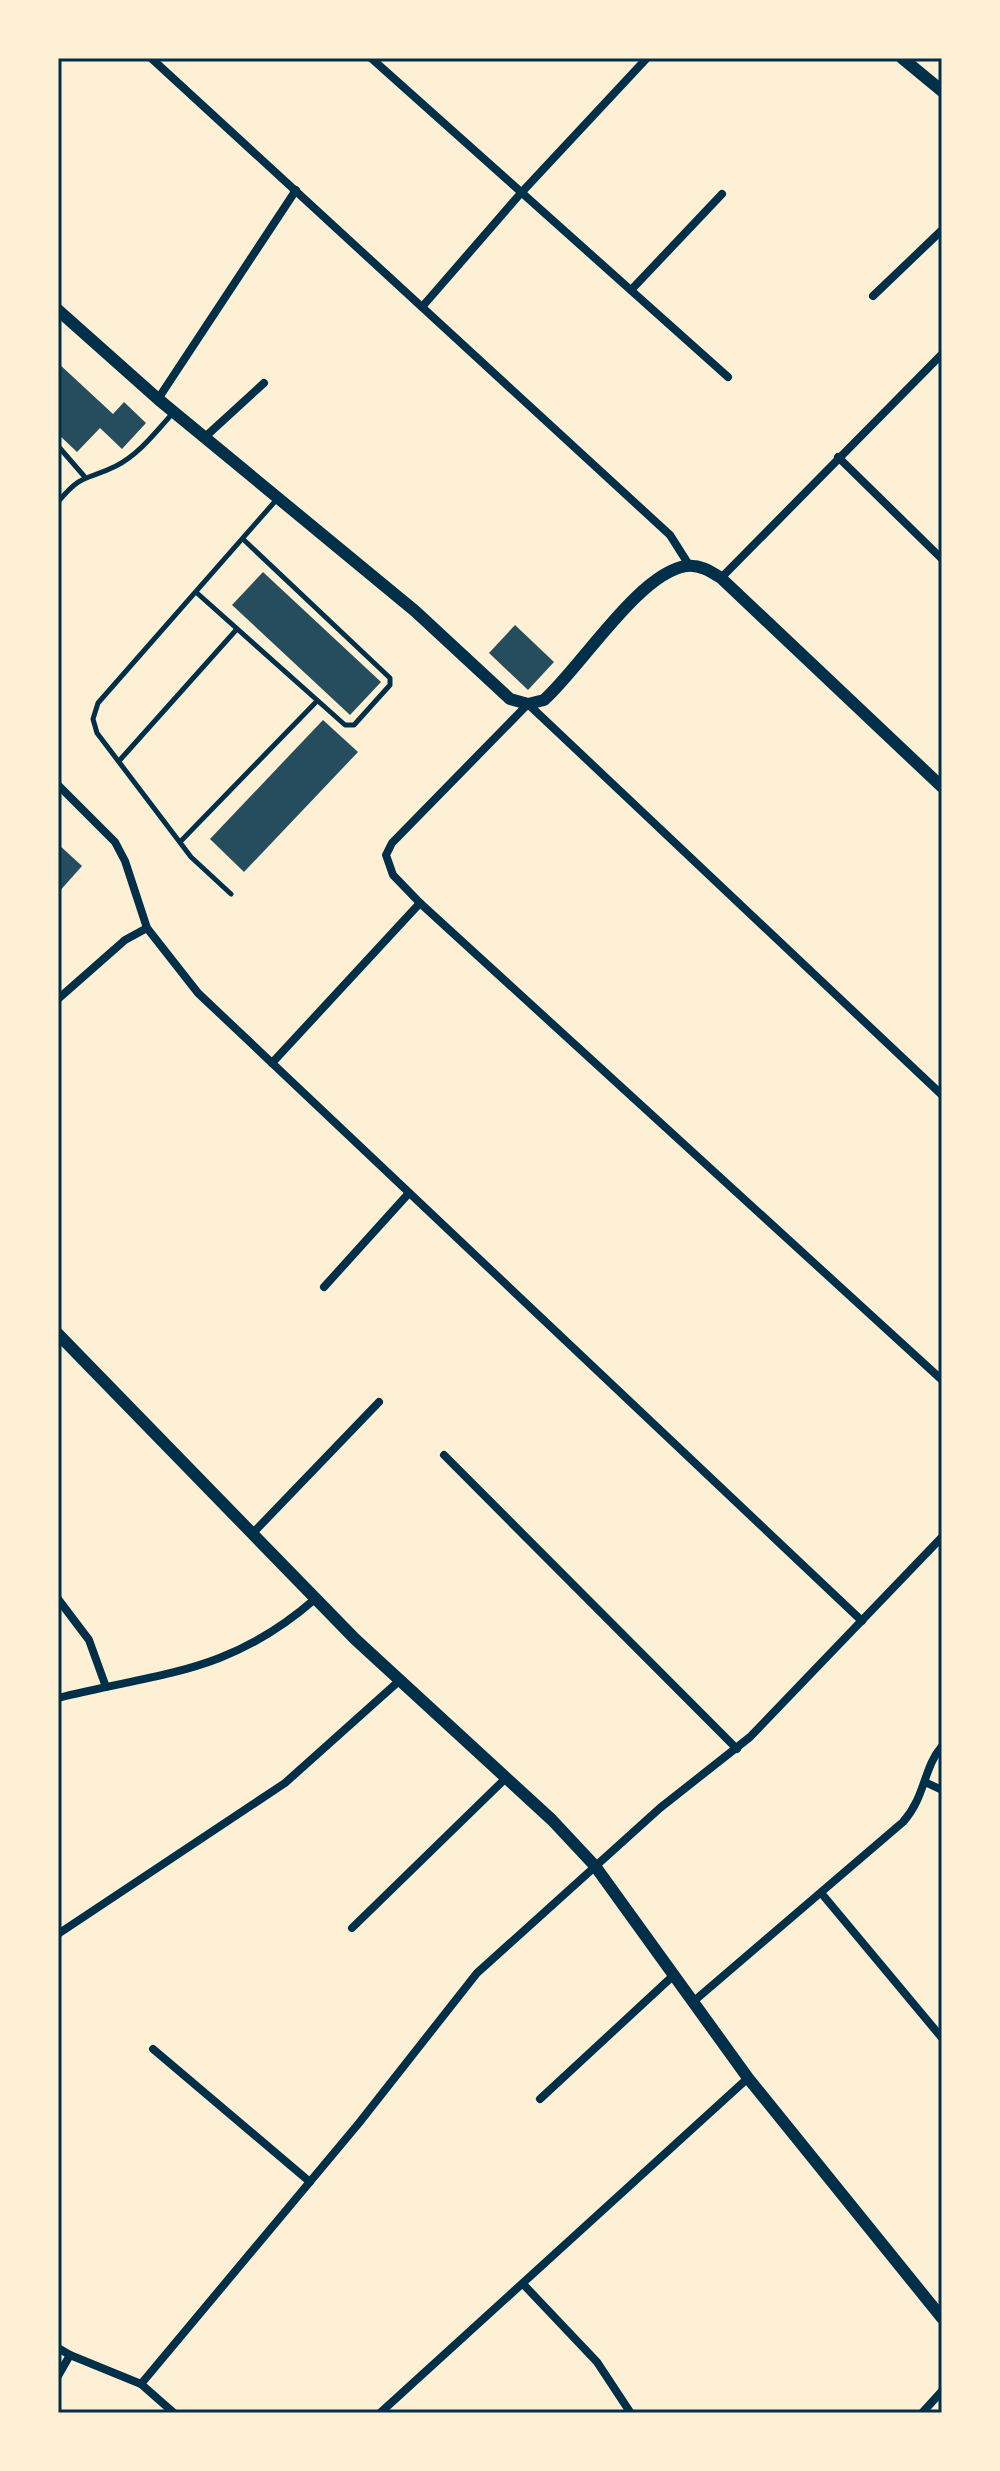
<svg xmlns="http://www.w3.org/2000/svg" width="1000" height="2471" font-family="'PT Sans Narrow',sans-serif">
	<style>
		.building { fill: #264d5e }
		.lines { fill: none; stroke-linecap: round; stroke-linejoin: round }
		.service { stroke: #003049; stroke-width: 5 }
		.minor { stroke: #003049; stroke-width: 8 }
		.tertiary { stroke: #003049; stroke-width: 12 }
		.neatline { fill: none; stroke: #003049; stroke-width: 3 }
	</style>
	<rect width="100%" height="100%" fill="#fdf0d5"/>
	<g class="building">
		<path d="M58 363 113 414 124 402 146 423 122 449 100 428 77 452 58 434Z"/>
		<path d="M263 572 381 682 350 715 232 605Z"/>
		<path d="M515 625 554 662 528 690 489 653Z"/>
		<path d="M323 720 358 752 244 872 210 839Z"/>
		<path d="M58 844 82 866 58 893Z"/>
	</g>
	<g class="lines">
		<g class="service">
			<path d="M58 446 84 476"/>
			<path d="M58 502C83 472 86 481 116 466 139 454 155 433 172 414"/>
			<path d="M197 593 345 725H354L390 685V678L244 540"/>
			<path d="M119 761 237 629"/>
			<path d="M180 842 317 701"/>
			<path d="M231 894 191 857 97 733 93 719 98 703 278 498"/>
		</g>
		<g class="minor">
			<path d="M151 58 670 535 689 565"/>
			<path d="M371 58 728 377"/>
			<path d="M632 289 722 194"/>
			<path d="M873 296 942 230"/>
			<path d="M422 307 521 193 647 58"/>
			<path d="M158 399 296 190"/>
			<path d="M205 437 264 383"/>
			<path d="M838 457 942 559"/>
			<path d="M721 578 942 354"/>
			<path d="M58 785 115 842 125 861 147 928 198 993 862 1621"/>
			<path d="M58 999 125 940 147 928"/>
			<path d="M272 1063 420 903"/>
			<path d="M942 1095 528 704 392 843 386 855 393 875 420 903 942 1380"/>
			<path d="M324 1287 409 1193"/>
			<path d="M444 1455 737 1749"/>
			<path d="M252 1534 379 1402"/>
			<path d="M58 1599 89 1640 106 1687"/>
			<path d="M58 1698C162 1672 229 1674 315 1599"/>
			<path d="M927 1783 942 1790"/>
			<path d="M822 1894 942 2038"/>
			<path d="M352 1928 506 1778"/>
			<path d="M58 1934 285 1783 399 1681"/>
			<path d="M694 2001 903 1822C926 1796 923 1768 942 1746"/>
			<path d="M153 2049 310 2182"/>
			<path d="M540 2099 675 1974"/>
			<path d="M524 2285 597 2362 630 2412"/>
			<path d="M58 2348 70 2355"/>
			<path d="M58 2376 70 2355 141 2384 359 2123 477 1973 660 1808 750 1737 942 1537"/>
			<path d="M141 2384 174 2413"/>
			<path d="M380 2413 748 2078"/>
			<path d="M922 2413 942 2391"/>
		</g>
		<g class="tertiary">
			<path d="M902 58 942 91"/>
			<path d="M58 310 158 399 415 611 510 699 528 704 544 700C581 667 639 573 686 566 699 564 710 571 721 578L942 787"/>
			<path d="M58 1334 355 1639 552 1820 595 1866 748 2078 942 2318"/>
		</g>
	</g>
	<rect width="1000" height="2471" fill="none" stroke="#fdf0d5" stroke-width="120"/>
	<rect x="60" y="60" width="880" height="2351" class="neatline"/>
</svg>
